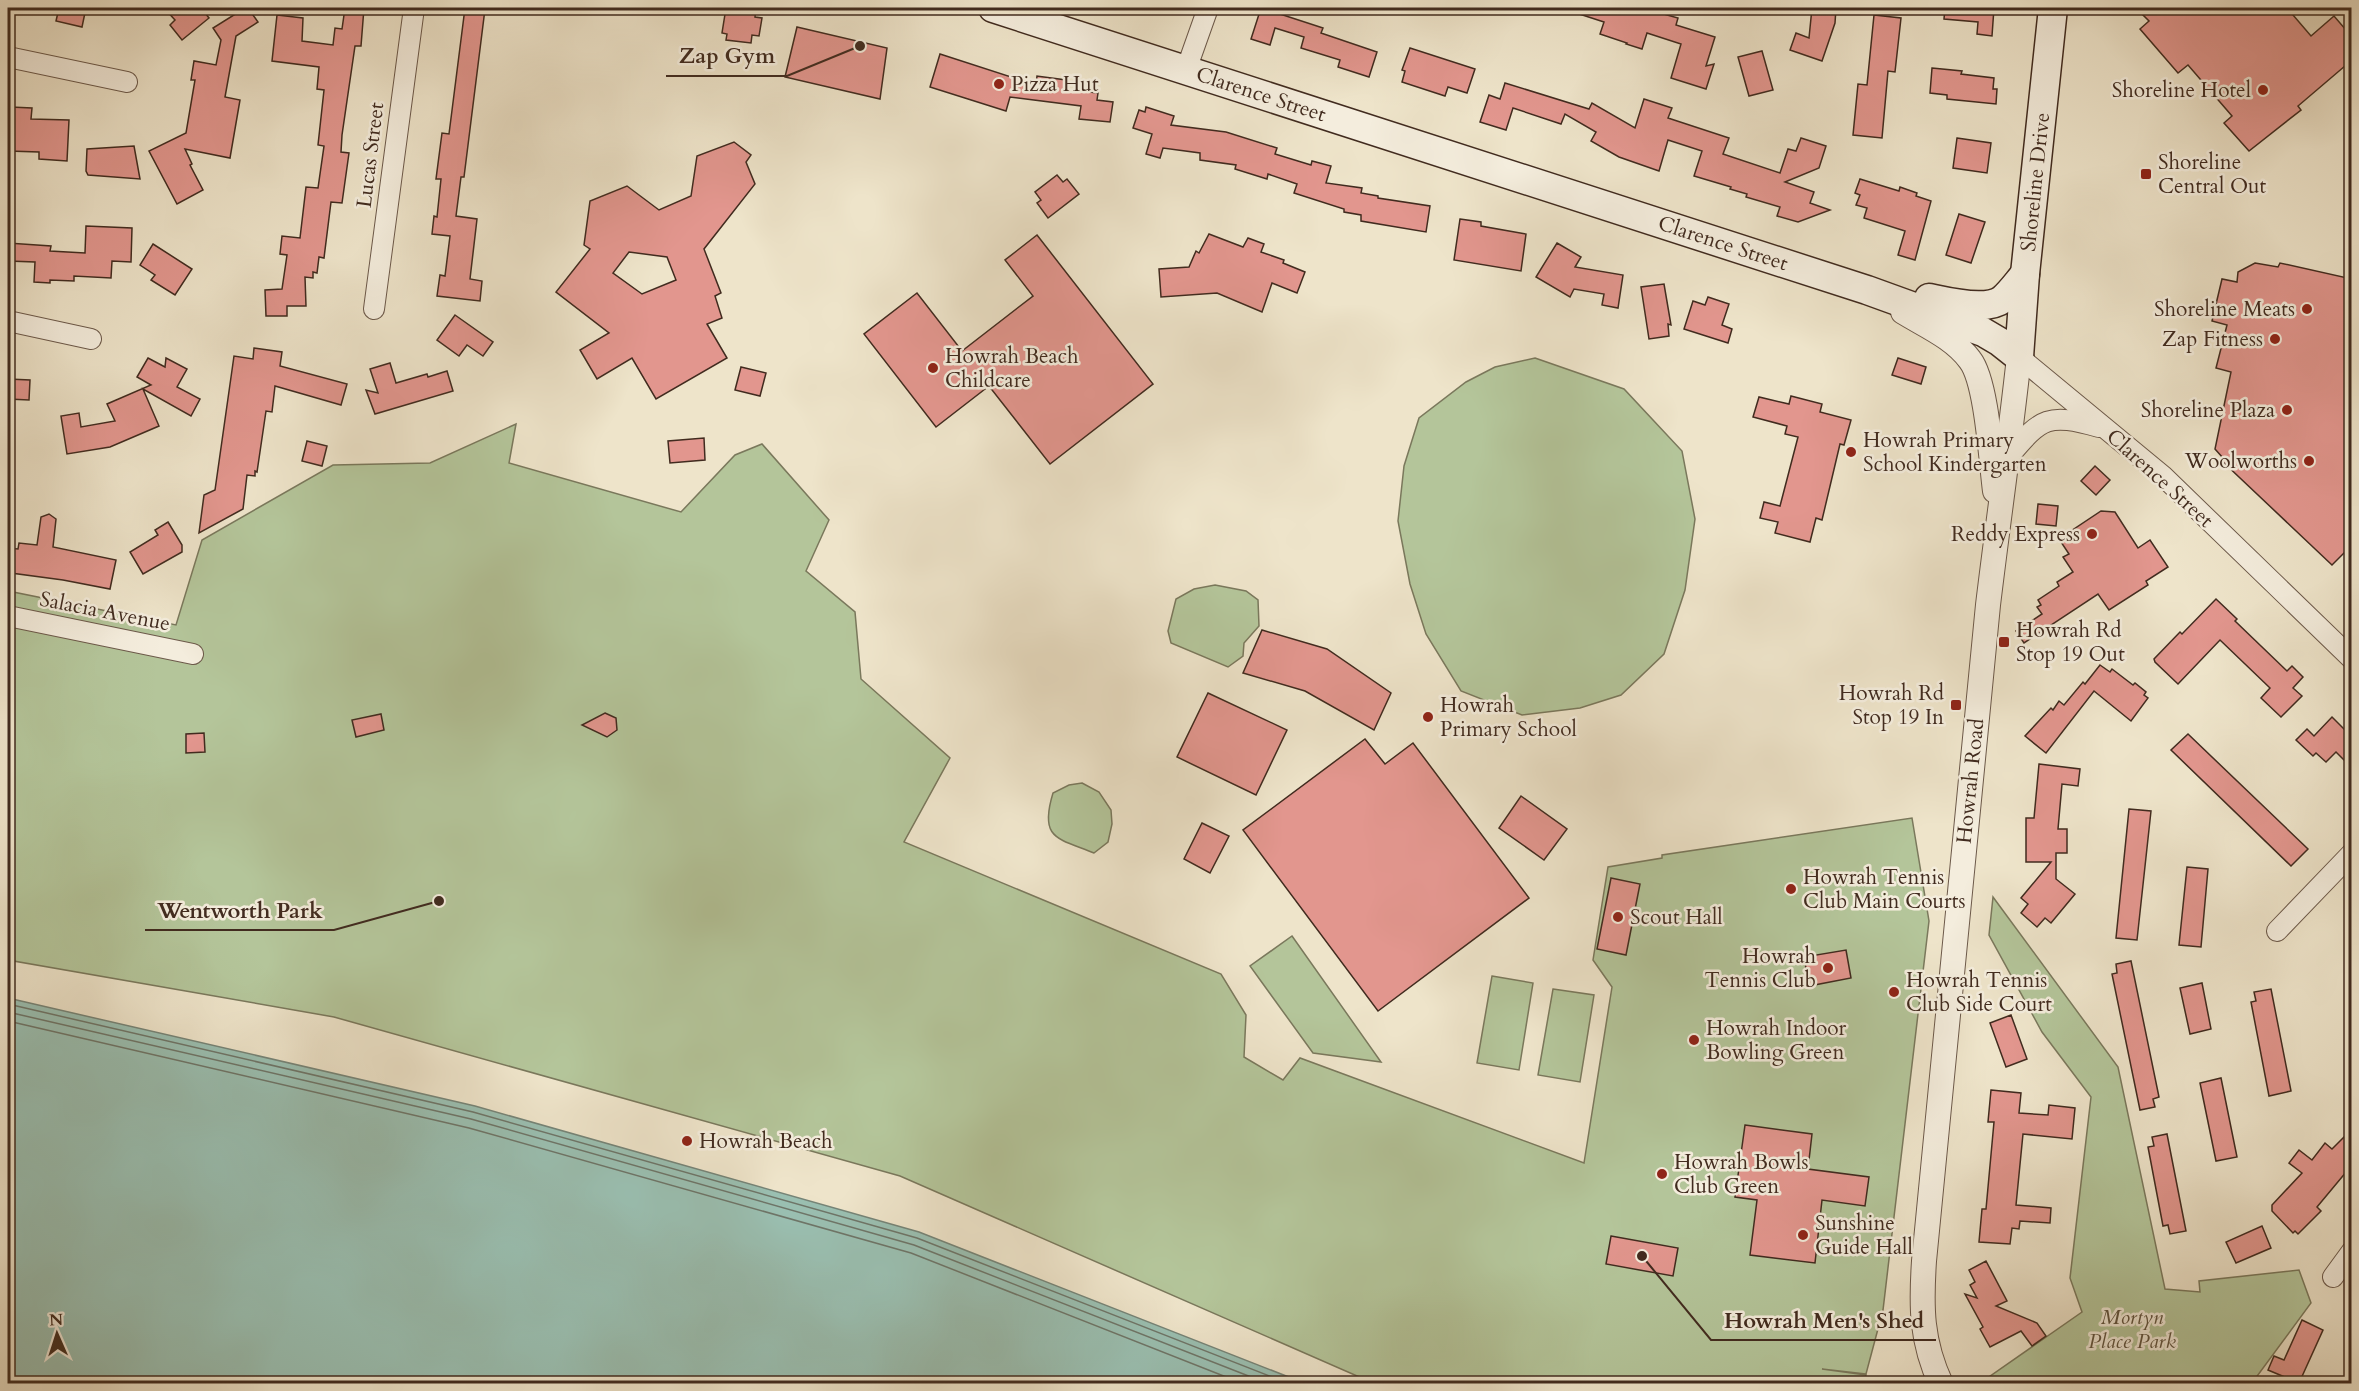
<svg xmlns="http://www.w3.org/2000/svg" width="2359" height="1391" font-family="Cardo,serif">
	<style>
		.green { fill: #b4c59a; stroke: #7a785c; stroke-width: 1.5 }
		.water { fill: #9abfb1; stroke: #768477; stroke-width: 1.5 }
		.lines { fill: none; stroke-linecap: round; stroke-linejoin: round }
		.shore { stroke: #6e7568; stroke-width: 1.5 }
		.building { fill: #e2968e; stroke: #412b1f; stroke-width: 1.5; fill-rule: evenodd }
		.minor-casing { stroke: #6c594a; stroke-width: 22 }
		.tertiary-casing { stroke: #6c594a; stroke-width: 26 }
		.secondary-casing { stroke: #412b1f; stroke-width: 31 }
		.minor { stroke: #f4eddd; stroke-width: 20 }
		.tertiary { stroke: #f4eddd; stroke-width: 24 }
		.secondary { stroke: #f4eddd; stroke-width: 28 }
		.poi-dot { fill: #8f2418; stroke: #f4eddd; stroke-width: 2 }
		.labels { text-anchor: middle; stroke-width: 5; stroke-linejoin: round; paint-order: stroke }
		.poi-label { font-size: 21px; fill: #412b1f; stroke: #f4eddd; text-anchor: start }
		.street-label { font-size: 21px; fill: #412b1f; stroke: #f4eddd }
		.park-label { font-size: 21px; font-style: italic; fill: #5e523e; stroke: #f4eddd }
		.leader { fill: none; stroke: #412b1f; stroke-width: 2 }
		.callout-dot { fill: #412b1f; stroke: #f4eddd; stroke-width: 2 }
		.callout-label { font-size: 22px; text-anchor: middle; font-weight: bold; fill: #412b1f; stroke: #f4eddd; stroke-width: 5; stroke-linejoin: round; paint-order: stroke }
	</style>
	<rect width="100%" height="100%" fill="#eee4ca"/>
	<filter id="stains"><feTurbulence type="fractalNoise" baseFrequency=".00333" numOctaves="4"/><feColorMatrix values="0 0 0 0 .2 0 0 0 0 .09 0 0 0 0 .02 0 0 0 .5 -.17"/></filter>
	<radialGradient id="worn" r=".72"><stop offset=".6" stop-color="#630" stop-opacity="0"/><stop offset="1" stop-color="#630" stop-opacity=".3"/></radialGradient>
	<g class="green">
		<path d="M1535 358 1624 389 1682 451 1695 519 1685 590 1664 654 1621 695 1580 708 1522 715 1461 691 1426 634 1410 584 1398 521 1404 466 1419 418 1466 382 1495 367Z"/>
		<path d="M516 424 509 463 681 512 735 455 762 444 829 520 806 571 855 612 861 679 950 758 904 842 1221 974 1246 1015 1244 1057 1283 1080 1300 1058 1584 1163 1612 987 1593 960 1608 867 1662 858V855L1912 818 1929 921 1883 1310 1866 1374 1822 1369 1866 1375 1864 1383H1373L900 1176 334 1017 8 960V591L176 625 202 540 333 465 430 463Z"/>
		<path d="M1215 585 1246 591 1258 600 1259 626 1244 643 1243 656 1228 667 1171 643 1168 631 1176 599 1194 589Z"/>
		<path d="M1082 783 1099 792 1111 810 1112 824 1108 842 1094 853C1057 838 1039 839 1053 793L1069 785Z"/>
		<path d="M1993 897 2118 1067 2165 1289 2200 1292 2199 1281 2299 1270 2311 1303 2252 1383H1988L1986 1379 2082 1312 2070 1278 2091 1097 2042 1032 1989 935Z"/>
		<path d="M1292 936 1381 1062 1313 1053 1250 966Z"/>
		<path d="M1492 976 1533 983 1519 1070 1477 1063Z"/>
		<path d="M1553 989 1594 995 1580 1082 1538 1075Z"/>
	</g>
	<path class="water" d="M8 998 475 1106 919 1232 1304 1383H8Z"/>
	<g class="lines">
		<g class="shore">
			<path d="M8 1004 473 1112 917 1238 1290 1384"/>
			<path d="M8 1012 471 1119 914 1245 1269 1384"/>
			<path d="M8 1021 469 1128 911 1253 1244 1384"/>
		</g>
	</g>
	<g class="building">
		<path d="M59 8H86L82 27 56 21Z"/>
		<path d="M164 8H201L209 18 182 40 170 25 175 20Z"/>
		<path d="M245 8H248L258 22 236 36 225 97 240 100 230 158 185 149 192 164 190 165 203 190 177 204 149 151 186 133 195 80H191L194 61 216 65 221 40 213 28Z"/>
		<path d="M345 8H364L361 46H355L342 135 341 152 349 153 342 203 331 202 324 258 319 257 317 273 313 272V278L305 277 306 306H287V316H266L265 290 282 289 287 255 280 254 282 236 300 238 306 187 318 188 324 146 318 145 324 90 317 89 319 67 272 61 277 15 303 18 302 41 333 45 335 28 342 29Z"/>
		<path d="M465 8 485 9 464 177H461L456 216 477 219 470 279 482 281 480 301 437 296 440 275 445 276 450 236 432 234 434 216 437 217 441 179H436L442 133 449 134Z"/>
		<path d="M726 8H756L755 17 762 18 759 36 752 35 751 43 726 40 727 34 722 33Z"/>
		<path d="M1261 8H1282L1280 14 1323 28 1321 33 1377 52 1369 77 1338 67 1340 60 1301 48 1304 37 1275 28 1270 45 1251 39Z"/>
		<path d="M1571 8H1642L1678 18 1676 25 1715 37 1706 66 1714 64 1706 89 1671 78 1681 44 1647 33 1642 49 1626 44 1627 43 1600 34 1604 22 1570 11Z"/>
		<path d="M1812 8H1836L1835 23 1822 61 1790 50 1796 33 1809 38Z"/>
		<path d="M1945 8H1994L1992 36 1977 34 1978 22 1944 19Z"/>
		<path d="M2150 8H2287L2311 36 2334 16 2352 37V60L2298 106 2301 110 2249 151 2224 123 2232 116 2188 65 2178 73 2140 29 2149 21 2142 14Z"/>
		<path d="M1874 15 1901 18 1895 72 1888 71 1882 138 1853 135 1858 84 1867 85Z"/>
		<path d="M797 27 887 48 880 99 785 77Z"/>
		<path d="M1410 48 1475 69 1467 93 1448 87 1445 96 1402 82 1405 71 1402 70Z"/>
		<path d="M1762 51 1773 90 1749 96 1738 57Z"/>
		<path d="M940 54 1036 85 1037 76 1066 80 1064 89 1098 93 1097 100 1113 102 1110 122 1079 119 1081 106 1010 97 1006 111 930 87Z"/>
		<path d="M1932 68 1962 71 1961 74 1994 78 1993 89H1997L1996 104 1947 99V95L1930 93Z"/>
		<path d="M1505 83 1589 109 1592 103 1635 128 1644 99 1672 108 1668 118 1729 138 1723 154 1780 173 1788 149 1796 151 1801 138 1826 146 1819 168 1785 182 1814 192 1810 203 1830 210 1798 222 1777 216 1780 207 1746 197 1747 194 1730 189 1731 187 1694 176 1702 151 1668 140 1659 171 1619 157 1591 141 1596 132 1565 114 1561 124 1513 108 1506 130 1480 122 1489 95 1500 99Z"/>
		<path d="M10 107 32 108 31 119 69 120 67 161 39 159V152L8 151V114H9Z"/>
		<path d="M1146 107 1174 116 1171 125 1226 132 1277 148 1275 154 1311 165 1312 161 1331 166 1326 183 1362 188 1361 193 1378 196V198L1430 206 1426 232 1361 221V215L1344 212V209L1294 193 1297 184 1268 174 1267 179 1235 169 1236 165 1200 160V153L1163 148 1160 158 1146 154 1152 134 1133 128 1139 110 1145 112Z"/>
		<path d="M1957 138 1991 143 1987 173 1953 168Z"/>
		<path d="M734 142 751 155 746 162 755 184 704 249 721 293 715 296 722 318 707 324 727 358 656 399 632 358 597 379 580 350 609 333 556 292 590 249 584 245 590 201 627 186 659 210 691 196 697 156ZM629 252 667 257 676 280 642 294 613 273Z"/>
		<path d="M134 146 140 179 88 175 86 171 87 149Z"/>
		<path d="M1057 175 1063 182 1067 179 1079 194 1048 218 1037 203 1041 200 1035 192Z"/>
		<path d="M1860 179 1899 191 1900 187 1917 193 1916 196 1931 201 1915 260 1898 255 1905 231 1864 218 1867 208 1856 205 1860 195 1855 193Z"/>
		<path d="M1959 214 1985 222 1971 263 1946 255Z"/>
		<path d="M1460 219 1481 222V226L1526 234 1521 271 1454 260Z"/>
		<path d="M86 226 132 228 131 262 112 261 111 278 74 276V281L50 280V283L34 282 35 262 8 261V243L51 246 50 251 85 253Z"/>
		<path d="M1209 234 1243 247 1248 238 1264 244 1261 252 1284 260 1283 263 1305 272 1297 293 1272 283 1262 312 1217 293 1161 297 1159 269 1189 267 1196 251 1199 253Z"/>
		<path d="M1037 235 1153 384 1050 464 989 386 936 427 864 334 917 293 962 351 1033 296 1005 260Z"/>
		<path d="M1557 243 1581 257 1575 267 1623 275 1618 308 1602 305 1604 294 1574 289 1570 297 1536 277Z"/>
		<path d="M153 244 192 269 175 295 151 280 155 275 140 265Z"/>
		<path d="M2255 263 2278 267 2280 263 2352 279V545L2332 565 2221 460 2223 458 2215 449 2231 372 2216 368 2227 325 2212 321 2222 279 2237 282 2238 272Z"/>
		<path d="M1664 284 1671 325 1668 324 1669 336 1649 339 1641 287Z"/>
		<path d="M1708 297 1729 304 1722 325 1732 329 1728 343 1684 329 1693 301 1705 305Z"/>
		<path d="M455 315 493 342 483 356 467 345 459 356 437 340Z"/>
		<path d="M254 348 282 352 280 366 347 384 341 405 275 386 272 412 266 411 257 472 255 471V476L247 475 243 509 199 533 204 495 215 490 234 356 253 359Z"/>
		<path d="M148 358 165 367 166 358 187 369 177 387 200 399 191 416 143 389 159 426 110 447 67 454 61 416 79 413 81 427 115 421 107 404 151 385 137 377Z"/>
		<path d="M1898 358 1926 367 1921 384 1892 375Z"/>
		<path d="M390 363 396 383 427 374 428 377 447 371 453 391 375 414 366 390 378 393 370 369Z"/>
		<path d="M741 367 766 373 760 396 735 390Z"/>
		<path d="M8 379 30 380 29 400 8 399Z"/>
		<path d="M1791 396 1822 404 1820 412 1851 420 1844 445 1840 444 1822 520 1816 518 1810 542 1775 533 1778 522 1760 518 1764 502 1780 506 1798 437 1785 434 1787 426 1753 417 1759 397 1789 404Z"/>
		<path d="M704 438 705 460 670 463 668 441Z"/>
		<path d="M307 441 327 446 322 466 302 461Z"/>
		<path d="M2095 466 2110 480 2096 495 2081 481Z"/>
		<path d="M2038 504 2058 506 2056 526 2036 524Z"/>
		<path d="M2101 511 2115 512 2138 548 2150 540 2168 567 2146 581 2148 585 2109 610 2098 594 2024 643 2016 631 2042 614 2037 607 2041 605 2038 600 2059 586 2057 582 2073 572 2063 557 2069 554 2059 539Z"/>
		<path d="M49 514 56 519 53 547 116 560 110 589 63 580 11 573V569L8 568V548L18 549 19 543 37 545 41 517Z"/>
		<path d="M168 522 182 545V552L143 574 130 552 158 535 155 530Z"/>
		<path d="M2216 599 2237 619 2235 621 2287 671 2292 666 2303 677 2293 688 2302 696 2281 717 2261 698 2270 688 2220 640 2178 684 2155 662 2154 659 2180 632 2182 634Z"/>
		<path d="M1262 630 1327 649 1391 693 1374 730 1305 691 1243 673Z"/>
		<path d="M2100 665 2110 672 2112 669 2133 685 2135 683 2146 692 2144 695 2148 698 2131 721 2094 691 2046 753 2025 736 2051 708 2053 710 2059 701 2064 705 2083 682 2085 684Z"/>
		<path d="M1208 693 1287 730 1256 795 1177 757Z"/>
		<path d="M605 713 616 718 617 730 607 737 582 725Z"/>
		<path d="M381 714 384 730 356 737 352 720Z"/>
		<path d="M2332 717 2352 737V768L2336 752 2326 762 2316 753 2313 756 2296 740 2307 729 2314 736Z"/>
		<path d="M204 733 205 752 186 753V734Z"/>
		<path d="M2188 734 2308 849 2291 866 2171 750Z"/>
		<path d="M1365 739 1385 764 1413 743 1529 898 1378 1011 1243 830Z"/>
		<path d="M2039 764 2080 769 2078 786 2062 784 2058 829H2067V853H2056V879L2075 894 2051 923 2045 918 2037 927 2021 913 2028 904 2021 898 2051 862H2026V818H2034Z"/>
		<path d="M1521 796 1567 829 1544 860 1499 828Z"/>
		<path d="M2129 809 2151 811 2137 940 2116 938Z"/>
		<path d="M1202 823 1229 836 1210 873 1184 859Z"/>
		<path d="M2187 867 2208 869 2201 947 2179 945Z"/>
		<path d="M1611 878 1640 884 1626 955 1597 949Z"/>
		<path d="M1846 950 1851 978 1809 986 1804 957Z"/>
		<path d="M2131 961 2159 1097 2153 1099 2155 1107 2140 1110 2112 974 2117 973 2116 964Z"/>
		<path d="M2202 983 2211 1029 2190 1034 2180 988Z"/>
		<path d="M2271 989 2291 1091 2269 1096 2251 1002 2256 1001 2254 992Z"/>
		<path d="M2011 1015 2027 1059 2006 1067 1990 1023Z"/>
		<path d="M2221 1078 2237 1157 2216 1161 2200 1083Z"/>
		<path d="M1991 1090 2021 1093 2019 1113 2048 1115 2049 1105 2075 1108 2072 1139 2023 1134 2016 1205 2051 1208 2050 1223 2020 1221 2019 1229 2012 1228 2010 1244 1979 1242 1982 1209H1986L1994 1122H1988Z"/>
		<path d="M1745 1125 1812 1134 1808 1169 1869 1177 1865 1206 1822 1200 1815 1263 1750 1255 1757 1200 1735 1197Z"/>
		<path d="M2352 1129V1165L2317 1207 2321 1211 2298 1234 2295 1231 2293 1233 2272 1211V1205L2302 1173 2289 1163 2299 1150 2312 1160 2325 1143 2332 1149Z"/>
		<path d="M2167 1134 2186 1231 2170 1234 2168 1225 2163 1226 2148 1147 2154 1146 2152 1137Z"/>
		<path d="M2262 1226 2271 1248 2236 1263 2226 1242Z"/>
		<path d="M1611 1236 1678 1248 1673 1276 1606 1264Z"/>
		<path d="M1986 1261 2007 1301 1996 1306 2037 1323 2046 1336 2032 1346 2021 1331 1990 1347 1980 1329 1983 1327 1965 1294 1977 1298 1970 1285 1975 1282 1969 1270Z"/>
		<path d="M2302 1320 2323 1330 2299 1383 2268 1370 2274 1356 2284 1360Z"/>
	</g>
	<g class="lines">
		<g class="minor-casing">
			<g id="minor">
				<path d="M8 57 127 82"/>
				<path d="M1186 70 1208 8"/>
				<path d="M374 309 414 8"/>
				<path d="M8 321 91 339"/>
				<path d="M2019 357 2163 476 2352 659"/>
				<path d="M2009 456C2042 417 2048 413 2099 427"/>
				<path d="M8 616 193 654"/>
				<path d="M2277 931 2352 853"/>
				<path d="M2333 1277 2352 1251"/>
			</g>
		</g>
		<g class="tertiary-casing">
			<g id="tertiary">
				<path d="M1903 312C1926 326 1954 338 1970 360 1987 382 1991 461 1995 491"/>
				<path d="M1941 1384C1921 1341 1921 1307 1924 1261L1988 605C1998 522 2010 440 2019 357"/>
			</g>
		</g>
		<g class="secondary-casing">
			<g id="secondary">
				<path d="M993 8 1867 290 1983 332 2000 342 2019 357"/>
				<path d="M1929 298C1948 302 1986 312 2003 299 2011 292 2018 282 2025 274"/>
				<path d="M2019 357 2025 274 2053 8"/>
			</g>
		</g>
		<use href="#minor" class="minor"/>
		<use href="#tertiary" class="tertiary"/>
		<use href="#secondary" class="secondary"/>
	</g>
	<g class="poi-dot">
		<circle cx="999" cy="84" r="6"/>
		<circle cx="2263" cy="90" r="6"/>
		<rect x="2140" y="168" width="12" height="12" rx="3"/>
		<circle cx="2307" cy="309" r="6"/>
		<circle cx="2275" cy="339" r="6"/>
		<circle cx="933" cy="368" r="6"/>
		<circle cx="2287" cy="410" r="6"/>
		<circle cx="1851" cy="452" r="6"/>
		<circle cx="2309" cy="461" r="6"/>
		<circle cx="2092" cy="534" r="6"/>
		<rect x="1998" y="636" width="12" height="12" rx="3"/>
		<rect x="1950" y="699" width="12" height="12" rx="3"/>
		<circle cx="1428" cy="717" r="6"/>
		<circle cx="1791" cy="889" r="6"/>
		<circle cx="1618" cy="917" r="6"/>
		<circle cx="1828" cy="968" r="6"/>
		<circle cx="1894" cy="992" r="6"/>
		<circle cx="1694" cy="1040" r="6"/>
		<circle cx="687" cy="1141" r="6"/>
		<circle cx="1662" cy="1174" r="6"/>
		<circle cx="1803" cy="1235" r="6"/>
	</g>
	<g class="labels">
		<g class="poi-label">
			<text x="1011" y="91">Pizza Hut</text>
			<text x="2251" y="97" text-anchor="end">Shoreline Hotel</text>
			<text x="2158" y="169">Shoreline<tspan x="2158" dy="24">Central Out</tspan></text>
			<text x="2295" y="316" text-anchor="end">Shoreline Meats</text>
			<text x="2263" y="346" text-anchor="end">Zap Fitness</text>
			<text x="945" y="363">Howrah Beach<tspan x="945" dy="24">Childcare</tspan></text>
			<text x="2275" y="417" text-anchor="end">Shoreline Plaza</text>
			<text x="1863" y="447">Howrah Primary<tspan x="1863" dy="24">School Kindergarten</tspan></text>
			<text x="2297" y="468" text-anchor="end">Woolworths</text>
			<text x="2080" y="541" text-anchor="end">Reddy Express</text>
			<text x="2016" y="637">Howrah Rd<tspan x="2016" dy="24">Stop 19 Out</tspan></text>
			<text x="1944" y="700" text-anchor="end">Howrah Rd<tspan x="1944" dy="24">Stop 19 In</tspan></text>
			<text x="1440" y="712">Howrah<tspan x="1440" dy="24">Primary School</tspan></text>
			<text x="1803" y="884">Howrah Tennis<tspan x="1803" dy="24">Club Main Courts</tspan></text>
			<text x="1630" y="924">Scout Hall</text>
			<text x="1816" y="963" text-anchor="end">Howrah<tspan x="1816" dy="24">Tennis Club</tspan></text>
			<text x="1906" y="987">Howrah Tennis<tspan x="1906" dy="24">Club Side Court</tspan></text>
			<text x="1706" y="1035">Howrah Indoor<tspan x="1706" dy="24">Bowling Green</tspan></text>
			<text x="699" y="1148">Howrah Beach</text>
			<text x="1674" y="1169">Howrah Bowls<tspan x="1674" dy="24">Club Green</tspan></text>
			<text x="1815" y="1230">Sunshine<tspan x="1815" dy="24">Guide Hall</tspan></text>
		</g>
		<g class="street-label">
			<text transform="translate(1261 94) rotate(18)" y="7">Clarence Street</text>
			<text transform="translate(370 155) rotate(-83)" y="7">Lucas Street</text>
			<text transform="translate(2035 182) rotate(-84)" y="7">Shoreline Drive</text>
			<text transform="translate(1723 243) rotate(18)" y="7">Clarence Street</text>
			<text transform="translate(2160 478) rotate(42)" y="7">Clarence Street</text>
			<text transform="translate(105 611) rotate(11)" y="7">Salacia Avenue</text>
			<text transform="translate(1970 781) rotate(-84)" y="7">Howrah Road</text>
		</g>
		<g class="park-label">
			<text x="2132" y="1324">Mortyn<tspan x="2132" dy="24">Place Park</tspan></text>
		</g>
	</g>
	<path class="leader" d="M860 46L787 76H666M439 901L334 930H145M1642 1256L1711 1340H1936"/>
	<g class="callout-dot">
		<circle cx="860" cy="46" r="6"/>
		<circle cx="439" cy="901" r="6"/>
		<circle cx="1642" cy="1256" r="6"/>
	</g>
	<g class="callout-label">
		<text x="727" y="63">Zap Gym</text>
		<text x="240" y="918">Wentworth Park</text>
		<text x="1824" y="1328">Howrah Men's Shed</text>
	</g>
	<rect width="2359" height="1391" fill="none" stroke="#eee4ca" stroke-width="30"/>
	<rect x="9" y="9" width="2341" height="1373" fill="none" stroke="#412b1f" stroke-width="3"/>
	<rect x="15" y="15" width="2329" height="1361" fill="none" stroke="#412b1f" stroke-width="1.5"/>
	<g transform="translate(57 1334) rotate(357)" stroke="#f4eddd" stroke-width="4.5" paint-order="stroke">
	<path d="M0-4.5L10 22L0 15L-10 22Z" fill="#412b1f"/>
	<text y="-9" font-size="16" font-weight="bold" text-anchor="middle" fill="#412b1f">N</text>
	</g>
	<rect width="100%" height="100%" filter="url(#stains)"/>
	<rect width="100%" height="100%" fill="url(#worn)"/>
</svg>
